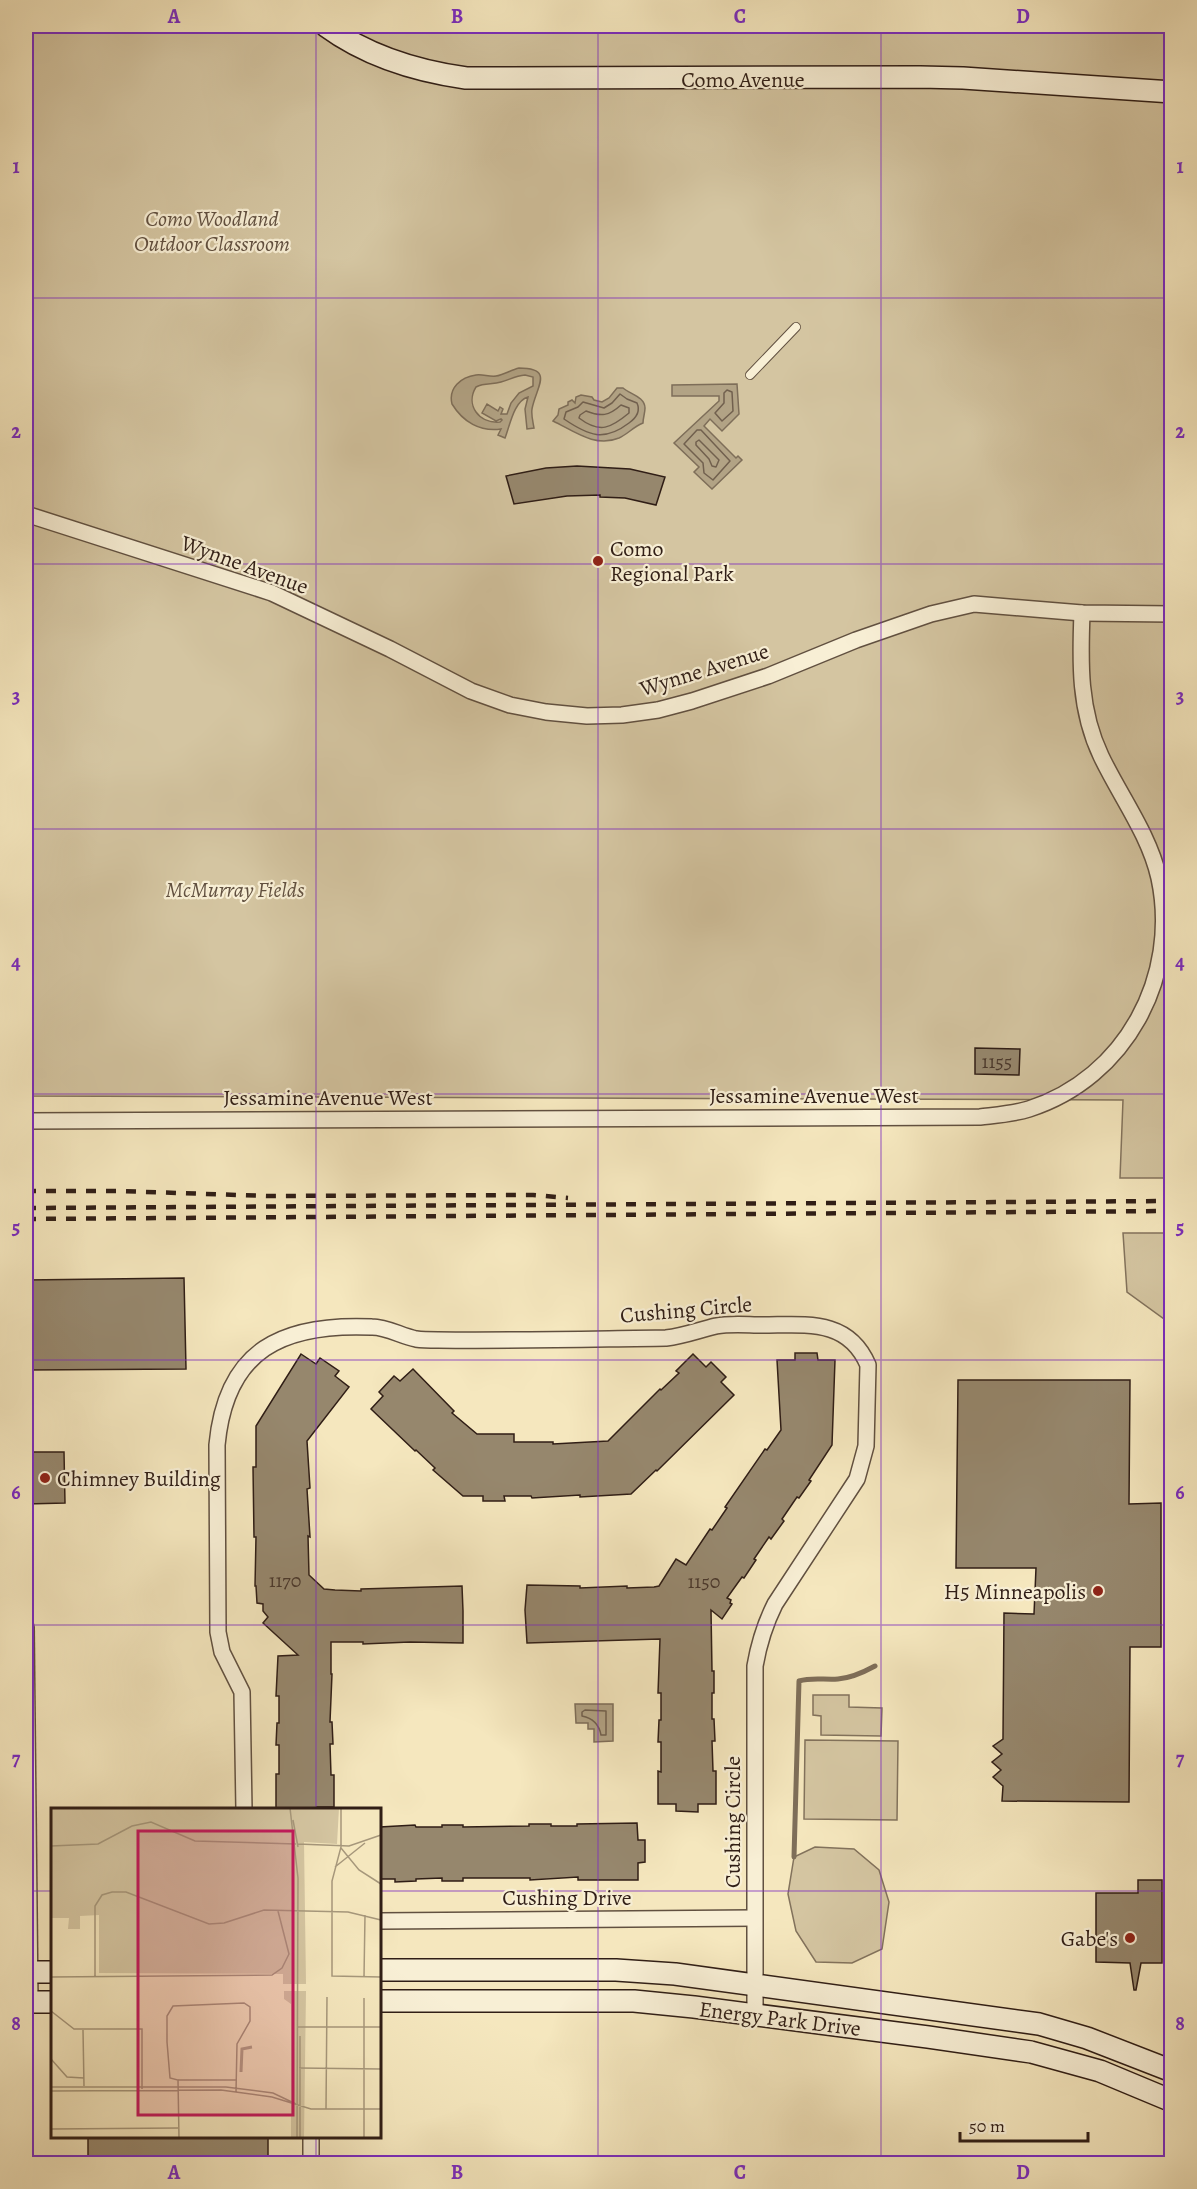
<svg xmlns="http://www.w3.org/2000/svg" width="1197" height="2189" font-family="Alegreya,serif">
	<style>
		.green { fill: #d4c5a1; stroke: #82725c; stroke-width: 1.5 }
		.water { fill: #b2a385; stroke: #7e6e59; stroke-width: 1.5; fill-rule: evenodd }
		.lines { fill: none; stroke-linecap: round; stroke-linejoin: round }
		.shore { stroke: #71604e; stroke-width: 1.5 }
		.stream { stroke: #7e6e59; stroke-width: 5 }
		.building { fill: #96876d; stroke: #301e16; stroke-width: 1.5 }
		.lane-casing { stroke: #615040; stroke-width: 10 }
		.street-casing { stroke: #615040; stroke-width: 18 }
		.secondary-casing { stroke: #301e16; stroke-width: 24 }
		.lane { stroke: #f8efd5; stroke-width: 8 }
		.street { stroke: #f8efd5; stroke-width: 15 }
		.secondary { stroke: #f8efd5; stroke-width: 21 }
		.rail { stroke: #301e16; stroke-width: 4.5; stroke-dasharray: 10 10; stroke-linecap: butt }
		.grid { fill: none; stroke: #7b2cbf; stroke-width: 1.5; stroke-opacity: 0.55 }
		.poi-dot { fill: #8f2418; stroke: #f8efd5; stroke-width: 2 }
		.labels { text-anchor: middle; stroke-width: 4.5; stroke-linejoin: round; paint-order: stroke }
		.number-label { font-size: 20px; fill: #4a382c }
		.street-label { font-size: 22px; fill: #301e16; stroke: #f8efd5 }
		.park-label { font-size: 22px; font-style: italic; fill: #615040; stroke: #f8efd5 }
		.poi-label { font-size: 22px; fill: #301e16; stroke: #f8efd5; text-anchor: start }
		.inset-river { fill: none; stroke: #b2a385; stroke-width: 3 }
		.inset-road { fill: none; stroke: #a6977b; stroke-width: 1.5 }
		.view { fill: #c2185b; fill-opacity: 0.15; stroke: #c2185b; stroke-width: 3 }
		.inset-edge { fill: none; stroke: #301e16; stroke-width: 3 }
		.neatline { fill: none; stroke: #7b2cbf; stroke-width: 2 }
		.grid-label { font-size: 20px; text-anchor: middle; font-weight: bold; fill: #7b2cbf }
	</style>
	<rect width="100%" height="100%" fill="#f5e7be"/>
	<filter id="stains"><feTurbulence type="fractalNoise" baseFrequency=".00333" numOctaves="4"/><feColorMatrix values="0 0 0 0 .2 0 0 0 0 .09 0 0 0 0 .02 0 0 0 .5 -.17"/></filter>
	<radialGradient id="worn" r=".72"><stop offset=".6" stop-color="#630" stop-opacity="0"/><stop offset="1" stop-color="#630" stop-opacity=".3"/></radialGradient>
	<g class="green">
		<path d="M26 26H1171V1178H1120L1123 1100 26 1096Z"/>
		<path d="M1123 1233H1171V1324L1127 1292Z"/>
		<path d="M813 1695H849V1707L882 1708 881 1736 821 1735V1716L813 1715Z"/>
		<path d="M805 1740 898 1741 897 1820 804 1819Z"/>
		<path d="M815 1847 854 1849 879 1870 889 1902 882 1949 852 1963 816 1962 796 1931 788 1894 794 1857Z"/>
	</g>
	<g class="water">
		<path d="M519 368C555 368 536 387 532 409 531 415 533 422 534 428L527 429 525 409 528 397C514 401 510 425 505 438L498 435 501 429C480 432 463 422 452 404 448 388 461 377 476 375 483 374 489 377 496 376 503 375 511 370 519 368ZM525 375 533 377V386L519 393 511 403 507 414H501L503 409 500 407 498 411 487 404 482 413 496 421 501 419 502 420 500 422C479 424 465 405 476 387 485 382 492 385 501 382 509 380 515 376 525 375Z"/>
		<path d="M737 384 739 414 722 431 710 419 704 426 736 458 738 456 742 460 712 489 694 472 699 467 674 443 719 401V396H672V385Z"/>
		<path d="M617 388H623C630 394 645 397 645 408 645 413 643 418 643 423 633 427 628 434 619 438 595 448 574 431 553 421L558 415 559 409 568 405V402L572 400 575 403 576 397 581 395 592 397 594 400 602 402 609 398Z"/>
		<path d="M575 1704H613V1741L594 1742V1729H588V1723H576Z"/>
	</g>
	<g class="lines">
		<g class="shore">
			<path d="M727 390 732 392 733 411 722 421 715 413 724 403V393Z"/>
			<path d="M620 394 627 399 637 403C641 412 636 418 629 423 604 442 589 436 564 419L566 412 578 407 583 402 604 408 612 403Z"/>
			<path d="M621 405 629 408V413C611 428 600 434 579 418L580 415 586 411C601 417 609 416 621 405Z"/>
			<path d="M697 430H701L730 461 713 480 704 473 703 463 684 444Z"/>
			<path d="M699 440 719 460 716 467 712 466 709 459 696 445V442Z"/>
			<path d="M585 1710 606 1711V1735H601C599 1724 592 1718 582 1716V1712Z"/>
		</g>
		<path class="stream" d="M794 1857 799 1681C812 1677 824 1680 838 1679 851 1678 864 1672 875 1666"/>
	</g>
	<g class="building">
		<path d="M577 466 630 469 665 477 656 505 625 498 600 497V495L567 496 514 504 506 476 546 468Z"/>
		<path d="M975 1048 1020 1049 1019 1075 975 1074Z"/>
		<path d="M184 1278 186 1369 26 1370V1280Z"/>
		<path d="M795 1353H817L818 1360H835L832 1445 809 1480 811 1481 799 1498 797 1497 782 1519 784 1521 771 1539 769 1537 754 1559 756 1560 744 1578 742 1577 727 1598 731 1600 730 1603 732 1604 722 1619 711 1610 712 1671H714V1693H712V1719H714L715 1741H712L713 1771H716V1804H698V1812L676 1811V1804H658V1771L661 1772V1742H658L659 1720H661V1693H658L660 1639 527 1643 525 1610 527 1585 580 1586V1588L627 1586V1588L654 1587 659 1586 676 1559 686 1565 710 1529 712 1530 727 1508 725 1507 765 1449 767 1450 781 1430 777 1360H795Z"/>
		<path d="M301 1354 316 1364 320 1358 339 1371 335 1376 349 1387 307 1441 310 1488 307 1489 310 1537 308 1536 309 1575 324 1589 335 1590 361 1591V1589L462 1586 463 1611V1643L410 1642 363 1644V1642H331V1674H332L330 1722H332L333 1744H330L331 1775H334V1807H317V1809L276 1808V1774H279V1745H276L277 1723H279V1696H276L278 1656 298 1655 263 1623 268 1617 263 1611V1604L257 1603 256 1586H255L256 1537H254L253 1467H256V1426Z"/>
		<path d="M693 1354 706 1367 711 1362 726 1377 721 1382 734 1395 657 1471 656 1470 631 1494 580 1497V1495L532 1498 531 1496H504L505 1501H483V1496H463L433 1470 435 1468 416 1450 415 1451 371 1409 383 1396 379 1392 394 1376 400 1381 413 1369 454 1411 452 1413 477 1434H514V1442H553V1444L608 1441 660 1389 661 1390 679 1373 676 1371Z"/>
		<path d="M958 1380H1130L1129 1504 1161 1503V1647H1130L1129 1802 1002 1801 1003 1786 993 1777 1001 1770 992 1762 1002 1754 993 1746 1003 1739 1004 1613 1034 1614 1036 1568H956Z"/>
		<path d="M26 1452H64L65 1503 26 1504Z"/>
		<path d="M637 1823 638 1840H645V1862L638 1863V1880H578V1877L530 1880V1878H463V1881H442V1878L416 1879V1881L395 1882V1879H380V1827L415 1825 416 1827H442V1825H463V1827L529 1826V1824H551V1826H577V1824Z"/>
		<path d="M1138 1880H1162V1963H1141L1136 1990H1134L1130 1963 1096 1962V1893H1138Z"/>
		<rect x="88" y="2136" width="180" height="27"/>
	</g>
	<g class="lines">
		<g class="lane-casing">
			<path id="lane" d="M750 375 796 327"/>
		</g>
		<g class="street-casing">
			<g id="street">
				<path d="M26 514 272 593 390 649 471 691 510 705 546 712 587 716 622 715 658 710 692 701 768 676 856 640 931 614 974 604 1082 613 1172 614"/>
				<path d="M26 1121 980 1117C997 1115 1013 1114 1029 1109 1126 1078 1180 976 1159 878 1149 834 1120 796 1101 756 1079 710 1080 663 1082 613"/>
				<path d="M26 1627 30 2002"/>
				<path d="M244 1810 242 1692 222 1652 218 1632 217 1445C226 1349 283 1323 372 1327 387 1327 401 1336 416 1339 423 1340 431 1340 438 1340 514 1341 590 1339 666 1338 684 1336 699 1330 716 1326 731 1323 748 1325 763 1325 805 1325 848 1318 868 1365L866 1446 857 1479 775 1604C765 1624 759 1643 755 1666V2015"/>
				<path d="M380 1921 754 1918"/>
				<path d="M311 2136V2164"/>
			</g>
		</g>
		<g class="secondary-casing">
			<g id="secondary">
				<path d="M326 26C367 56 416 71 466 78L920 77 963 78 1172 92"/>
				<path d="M380 1970H616L675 1974 1039 2024 1087 2038 1172 2071"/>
				<path d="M26 1972H52"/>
				<path d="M380 2001H634L694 2007 928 2037 1031 2052 1100 2071 1172 2101"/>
				<path d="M26 2002H52"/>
			</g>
		</g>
		<use href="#lane" class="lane"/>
		<use href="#street" class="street"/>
		<use href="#secondary" class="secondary"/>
		<g class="rail">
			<path d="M26 1191H118L269 1196 533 1195 568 1198"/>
			<path d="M26 1208 1172 1201"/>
			<path d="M26 1219 1172 1211"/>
		</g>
	</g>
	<path class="grid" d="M316 26V1810M598 26V2164M881 26V2164M26 298H1172M26 564H1172M26 829H1172M26 1094H1172M26 1360H1172M26 1625H1172M26 1891H52M380 1891H1172M316 2136V2164"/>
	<g class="poi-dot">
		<circle cx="598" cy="561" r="6"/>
		<circle cx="45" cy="1478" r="6"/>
		<circle cx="1098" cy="1591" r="6"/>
		<circle cx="1130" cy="1938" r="6"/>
	</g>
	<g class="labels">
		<g class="number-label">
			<text x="997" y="1068">1155</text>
			<text x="285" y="1587">1170</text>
			<text x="704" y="1588">1150</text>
		</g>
		<g class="street-label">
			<text x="743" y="87">Como Avenue</text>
			<text transform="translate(245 564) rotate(20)" y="8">Wynne Avenue</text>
			<text transform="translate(704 669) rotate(-17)" y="8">Wynne Avenue</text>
			<text x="814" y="1103">Jessamine Avenue West</text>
			<text x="328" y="1105">Jessamine Avenue West</text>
			<text transform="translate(686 1309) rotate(-5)" y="8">Cushing Circle</text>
			<text transform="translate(732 1822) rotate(-90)" y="8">Cushing Circle</text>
			<text x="567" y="1905">Cushing Drive</text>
			<text transform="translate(780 2018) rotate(7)" y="8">Energy Park Drive</text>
		</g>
		<g class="park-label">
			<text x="212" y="226">Como Woodland<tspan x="212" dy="25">Outdoor Classroom</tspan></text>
			<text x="235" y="897">McMurray Fields</text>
		</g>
		<g class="poi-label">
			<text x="610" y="556">Como<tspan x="610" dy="25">Regional Park</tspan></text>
			<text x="57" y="1486">Chimney Building</text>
			<text x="1086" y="1599" text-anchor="end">H5 Minneapolis</text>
			<text x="1118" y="1946" text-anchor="end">Gabe's</text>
		</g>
	</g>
	<g transform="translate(51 1808)">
		<rect width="330" height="330" fill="#f5e7be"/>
		<path d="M0 0H288L286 36 253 34 255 176H232V166L48 165V107L29 108V121H17L18 110H0ZM233 183H255L253 330H240V196L233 191Z" fill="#d4c5a1"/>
		<path class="inset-river" d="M190 264 191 241 201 239"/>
		<path class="inset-road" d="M239 0 247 70 246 330M290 0V39L281 73V168L330 169M242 12 247 39M247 36 298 38 330 27M0 38 47 36 81 18 100 14 144 33 245 36M290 40 308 62 330 76M284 59 314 35M0 169 221 167 231 160 238 146 227 103M44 169V98L51 87 61 84H75L158 116 173 115 213 102 297 104 330 112M313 169 314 107M0 203 23 221H91V281M247 219H330M32 222 33 278M249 228V330M0 251 16 269 33 270M248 260 330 261M127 272H185M0 279H175L222 285 245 296M0 283 170 282 221 289 260 301H330M275 301 276 189M0 321 127 320M128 330 127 272 119 270 116 234V208L122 198 193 195 199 199V213L186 236 185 284M313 330V190"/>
		<path class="view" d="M87 23H242V307H87Z"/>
		<rect width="330" height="330" class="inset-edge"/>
	</g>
	<rect width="1197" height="2189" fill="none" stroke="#f5e7be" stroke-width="66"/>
	<path d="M960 2132v9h128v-9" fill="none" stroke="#301e16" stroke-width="3"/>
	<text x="969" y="2132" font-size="18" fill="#301e16" stroke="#f8efd5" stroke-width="4.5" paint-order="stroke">50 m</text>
	<rect x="33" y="33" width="1131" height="2123" class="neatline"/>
	<g class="grid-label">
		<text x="174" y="23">A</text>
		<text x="457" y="23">B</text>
		<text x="740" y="23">C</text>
		<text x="1023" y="23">D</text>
		<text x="16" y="173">1</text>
		<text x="1180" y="173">1</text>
		<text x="16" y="438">2</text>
		<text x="1180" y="438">2</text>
		<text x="16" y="703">3</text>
		<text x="1180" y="703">3</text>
		<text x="16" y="969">4</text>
		<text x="1180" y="969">4</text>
		<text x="16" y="1234">5</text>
		<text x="1180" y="1234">5</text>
		<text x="16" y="1499">6</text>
		<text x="1180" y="1499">6</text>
		<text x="16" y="1765">7</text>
		<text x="1180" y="1765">7</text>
		<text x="16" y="2030">8</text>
		<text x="1180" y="2030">8</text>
		<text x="174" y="2179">A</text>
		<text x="457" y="2179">B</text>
		<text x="740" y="2179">C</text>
		<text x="1023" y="2179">D</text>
	</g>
	<rect width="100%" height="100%" filter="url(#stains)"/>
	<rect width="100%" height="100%" fill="url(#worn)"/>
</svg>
